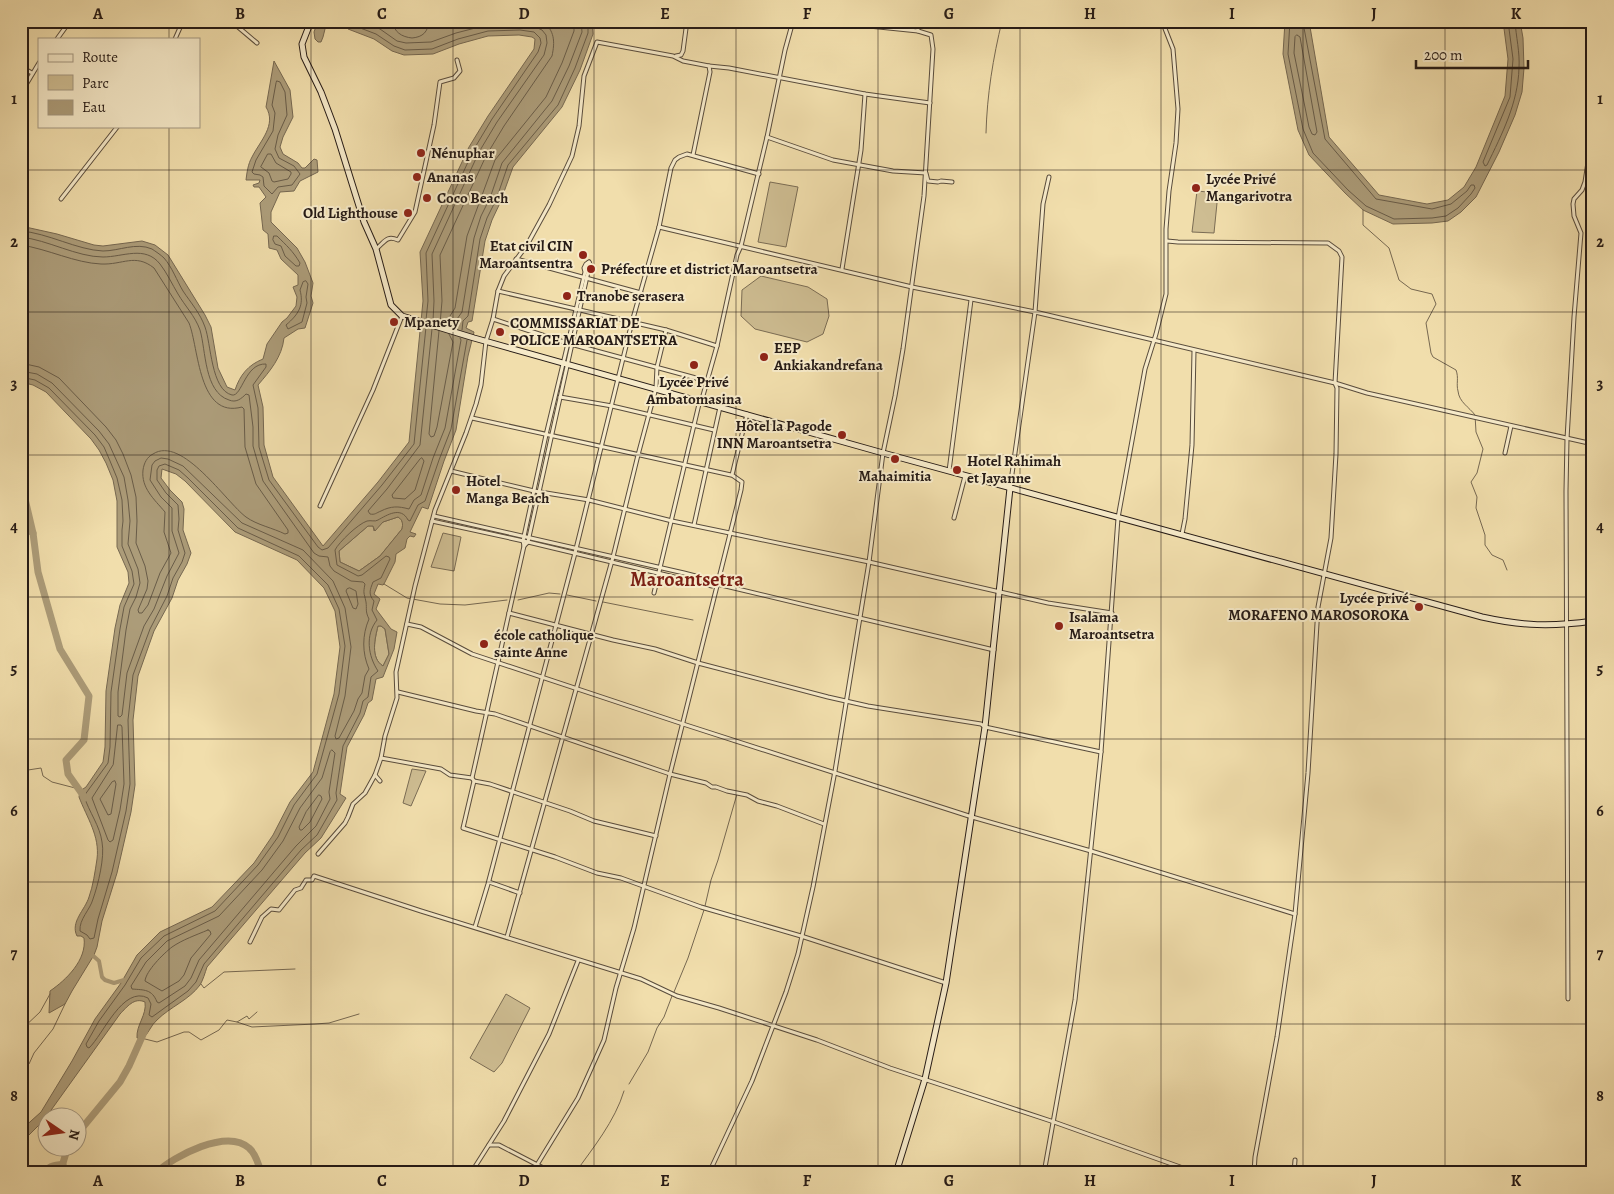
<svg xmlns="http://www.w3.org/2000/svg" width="1614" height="1194" font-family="Alegreya,serif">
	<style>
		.green { fill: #cebd92; stroke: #7a6c54 }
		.water { fill: #ac9c79; stroke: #766851; fill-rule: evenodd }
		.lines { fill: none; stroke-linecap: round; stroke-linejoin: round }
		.shore { stroke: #695c48; stroke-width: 1 }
		.stream { stroke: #766851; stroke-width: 1 }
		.canal { stroke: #ac9c79; stroke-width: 4 }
		.river { stroke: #ac9c79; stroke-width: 7 }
		.street-casing { stroke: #594c3c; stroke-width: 5 }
		.secondary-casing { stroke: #261b16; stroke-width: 7 }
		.street { stroke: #f6eac9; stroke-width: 3 }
		.secondary { stroke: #f6eac9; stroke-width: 5 }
		.grid { fill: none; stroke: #261b16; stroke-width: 1; stroke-opacity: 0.55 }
		.poi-dot { fill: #8f2418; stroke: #f6eac9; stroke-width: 2 }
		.labels { text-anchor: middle; stroke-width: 4; stroke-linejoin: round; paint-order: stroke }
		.poi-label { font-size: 15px; font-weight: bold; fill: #261b16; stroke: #f6eac9; text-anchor: start }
		.district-label { font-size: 20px; font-weight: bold; fill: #7a1f14; stroke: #f6eac9 }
		.neatline { fill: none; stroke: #261b16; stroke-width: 2 }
		.grid-label { font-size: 16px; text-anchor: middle; font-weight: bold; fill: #261b16 }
	</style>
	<rect width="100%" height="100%" fill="#f1deac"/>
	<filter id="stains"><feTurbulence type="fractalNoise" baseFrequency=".004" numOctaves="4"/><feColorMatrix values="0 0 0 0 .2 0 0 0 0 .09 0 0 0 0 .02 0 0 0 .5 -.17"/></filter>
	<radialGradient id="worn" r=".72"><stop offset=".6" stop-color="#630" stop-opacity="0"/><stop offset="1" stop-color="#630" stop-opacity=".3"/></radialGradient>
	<g class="green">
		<path d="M770 182 798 187 786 247 758 242Z"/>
		<path d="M1197 191 1218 193 1214 233 1192 232Z"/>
		<path d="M761 276 808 287 827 299 829 316 823 334 807 342 755 329 741 316 742 290Z"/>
		<path d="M398 517C403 520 403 524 402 529L380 556 359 571 340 562 339 551 368 526H373L374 531 383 522Z"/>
		<path d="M443 533 461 537 454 571 431 567Z"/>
		<path d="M378 626H381L385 629 389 654 383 666C370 658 375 639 378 626Z"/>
		<path d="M412 769 426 771 411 806 403 803Z"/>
		<path d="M506 994 530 1008 502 1063 494 1072 470 1058Z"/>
	</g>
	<g class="water">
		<path d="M318 21H327L323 37 321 42H318L315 39 314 32Z"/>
		<path d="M349 21H400L412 27 417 26 418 21H592L593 34 580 70 562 107 513 167 500 203 492 220 485 241 472 321 468 322 466 328 474 332 468 356 456 430 444 461 428 509 422 507 410 532 416 534 414 537 410 536 407 539 405 548 396 554 395 562 384 584 383 585 378 584 374 594 380 599 376 609 391 629 397 632 394 649 383 677 376 679 372 700 368 703 364 715 347 747 340 794 346 798 321 838 305 853 207 967C205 973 203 980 200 985 189 1000 170 1007 157 1020 151 1025 149 1033 143 1038H137C136 1025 147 1015 145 1002 134 997 127 1007 120 1014L44 1120 21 1143V1130L41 1112 72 1061 95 1019 121 983 137 955 160 932 212 907 254 863 273 835 290 802 313 772 334 694 340 647 335 611 324 588 297 560 235 532 185 481 176 474 162 469 161 478 170 490 182 502 184 509 183 530 191 553 187 564 178 580 172 598 154 631 138 676 133 720 135 785 131 812 117 873 102 921 97 947 94 955 72 991 65 1004 49 1013 50 991C66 980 87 960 84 938L81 936H77C70 922 85 910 89 897 93 886 95 872 97 859 100 836 87 818 79 797L80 791 86 787 103 762 105 747 106 691 115 628 120 605 129 583 128 572 117 547V501L113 480 106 463 99 450 91 439 46 392 33 385 21 382V226L57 234 94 245 103 246 142 241 155 245 168 255 205 315 211 327 218 368 227 387 235 390C240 375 248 365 263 359L267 344 282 322 287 318 296 306 297 297 293 287 298 285V275L281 259 277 250 269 248 268 234 263 230 260 203 266 197 259 187H254L253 185 259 183 260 180H246C247 172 248 164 252 157 260 141 277 125 266 107L274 61 290 90 293 117 283 137 280 147 283 154 298 163 302 168H305L314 159 317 160 318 172 300 181 294 191 280 192 271 212V222L297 248 305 262 313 283 311 296 313 303 305 328 298 329 284 338C282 357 270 371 258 385L263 407 264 445 273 477 323 546 378 482 409 442 423 301 420 252 469 147 488 116 534 49 535 39 532 37 519 35 488 36 459 44 433 54 404 55 392 51 374 39 348 29 347 26ZM398 517C403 520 403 524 402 529L380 556 359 571 340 562 339 551 368 526H373L375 531 383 522ZM378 626H381L385 629 389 654 383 666C370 658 375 638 378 626Z"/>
		<path d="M1285 21H1309L1329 137 1379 195 1427 204 1448 200 1464 187 1476 167 1505 96 1508 59 1503 21H1520L1523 38 1524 68 1522 92 1515 115 1499 152 1476 197 1461 212 1448 221 1432 223 1393 224 1363 210 1345 193 1309 155 1298 130 1283 54Z"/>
	</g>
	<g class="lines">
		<g class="shore">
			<path d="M354 21 355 26 376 34 394 46 405 50 432 49 458 39 488 31 520 30 534 32 540 38 541 43 538 52 492 119 474 149 426 253 428 301 426 320"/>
			<path d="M361 21 380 29 397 41 406 43 431 42 456 33 487 25 519 24 533 26 542 30 546 35 547 43 544 55 497 122 479 152 432 254 434 301 433 321"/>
			<path d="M393 21C393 32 402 37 412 38 423 37 428 32 429 21"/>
			<path d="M1290 21 1288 54 1303 129 1313 153 1348 190 1366 206 1394 219 1432 218 1446 216 1458 208 1471 194 1475 188 1474 185H1471L1467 191 1451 204 1432 209 1376 199 1325 139 1304 28V21"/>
			<path d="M1508 21 1513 59 1510 97 1483 162 1485 166 1487 165C1502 134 1518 103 1519 68 1520 52 1516 37 1515 21"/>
			<path d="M1297 35 1300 37 1317 132 1315 135 1312 134 1309 127 1294 53 1295 37Z"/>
			<path d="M277 81 280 82 285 92 287 115 278 135 275 149 279 158 294 166 300 174 292 185 278 187 272 194 264 186 263 177 260 175 254 174 252 172 256 160 273 131 275 113 272 105 276 83Z"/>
			<path d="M268 154H271L276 163 291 172V174L288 179 274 182 272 181 269 173 261 167Z"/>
			<path d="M21 231C48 233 77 250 103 251 119 251 136 242 152 249 155 251 161 255 164 258 172 267 177 281 183 291 191 303 200 313 205 327 211 343 211 390 232 395 242 397 245 363 266 364V367L253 385 258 408 259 447 269 480 318 547 322 550 328 548 382 485 414 444 426 327"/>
			<path d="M274 236H277C286 245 293 251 300 263L299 266H296L285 256 281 246 275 244 273 240Z"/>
			<path d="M21 237C48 240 77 257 103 257 123 257 145 245 160 264 167 273 172 284 178 294 185 306 195 316 200 330 206 350 204 392 229 400 236 403 241 399 246 394L249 395 253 427V446L263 481 314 553 319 556 328 557 330 566 334 571 351 581 363 582 365 584C363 594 364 592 366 602 367 609 365 611 369 619 362 635 362 653 369 669L365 676 362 693 358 699 354 711 339 738 336 739 335 736 345 696 351 647 345 608 333 581 303 550 242 523 183 466 168 459 161 458 155 461 152 465 150 480 161 497 172 508V531L179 553 167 576 154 609 144 626 127 673 122 715 120 717 118 716V692L126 630 130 609 136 597 140 583 138 569 128 544 130 521 128 500 124 477 109 444 99 431 52 383 37 374 21 371"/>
			<path d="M21 245C48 249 75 263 101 264 123 265 135 253 154 268L189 323C199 348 198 419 242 407L244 409 245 447 256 484 288 530V533L285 534C273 528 257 525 246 517 226 502 182 435 153 454 147 457 144 463 143 470 141 488 154 499 165 512L164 532 171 553 160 573 148 605 142 613H139L138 610 147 589 148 581 145 566 136 543 137 521 136 497 131 475 123 454 116 440 106 427 59 378 39 367 21 363"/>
			<path d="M306 281 308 284 306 297 307 303 302 322 288 329 286 325C299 314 304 305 300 290L303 282Z"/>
			<path d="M440 324 442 301 440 255 486 156 504 126 552 56C555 42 555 30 542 21"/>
			<path d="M448 326 450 316 455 308 467 236 495 160 546 97 562 63 574 31V21"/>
			<path d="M455 328 457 319 462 312 474 238 481 216 490 198 502 163 552 101 569 66 582 32 581 21"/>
			<path d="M432 329 420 445 387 489 368 511 370 514C375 515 376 513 381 511 391 506 398 506 409 509L414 500 421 495 433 458 445 428 461 340 460 338"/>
			<path d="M462 330 463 321 468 316 480 239 487 218 496 200 508 165 558 105 575 68 588 33V21"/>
			<path d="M439 331 429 434 431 437 434 436 437 427 453 342 449 334"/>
			<path d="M21 377 35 380 49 388 95 435 104 447 110 461 117 478 122 500 123 521 122 530V546L132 571 134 584 124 607 120 629 111 692 110 747 108 763 84 796C89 812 100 826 102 842 105 857 98 885 93 899 90 910 79 919 80 931L87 935 90 939 94 938 98 919 112 872 126 811 130 784 128 720 133 675 150 629 167 596 173 578 182 562 185 553 178 530 179 519 178 505 166 493 157 480V470L159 466 165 464 179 470 188 478 238 528 299 556 328 585 339 609 345 646 339 694 317 774 294 805 278 837 258 865 215 911 164 936 141 958 125 985 99 1021 86 1044 87 1047 89 1048C103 1035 123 985 148 998L151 1004 149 1015 152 1017 188 991 196 982 204 964 301 850 317 835 337 800 336 793 343 746 360 713 363 701 368 697 371 677 378 671C368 656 365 635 377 620L372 610 374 601C368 594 370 590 373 582L381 578 390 559 389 557 386 556 362 575 358 576 337 565 335 550C339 542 358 524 367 521 371 520 375 522 378 520 387 515 401 506 408 520L410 521 418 505 425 501 439 460 451 429 467 340"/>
			<path d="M422 458 424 461 415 490 405 499 393 498 392 495 420 459Z"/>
			<path d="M350 588 356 591 358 604 356 609 353 608 346 591 347 589Z"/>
			<path d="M118 725H121L122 727 124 784 120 810 113 840 110 842 108 840 92 798 113 765Z"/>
			<path d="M332 750 335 753 329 792 330 799 316 826 296 846 199 960 191 978 185 986 159 1003 157 1002C152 989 144 990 132 989L131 986 146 962 167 941 219 916 262 870 283 841 300 808 322 778 330 752Z"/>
			<path d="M115 781 116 784 111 814 108 815 100 799 112 782Z"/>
			<path d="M319 795 321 796 322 799 310 822 302 830H300L299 827 306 812Z"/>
			<path d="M208 930 210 931 211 934 191 958 184 975 179 981 162 991 145 981C146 971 163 954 172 947 182 940 196 935 208 930Z"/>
		</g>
		<g class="stream">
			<path d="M986 133C987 95 993 58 1002 21"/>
			<path d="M1363 210V225L1389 248 1399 280 1411 289 1432 294 1436 304 1426 323 1431 353 1433 357 1456 370C1459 378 1456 384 1458 391 1459 402 1469 407 1475 415L1476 432 1483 449 1477 473 1471 482 1477 497 1476 508 1485 535V545L1492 555 1503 560 1507 570"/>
			<path d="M384 584 407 598 440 604 465 605 507 600"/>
			<path d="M567 595 596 601"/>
			<path d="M518 600 549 593 560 594"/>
			<path d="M603 602 693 620"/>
			<path d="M21 774 28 770 41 768 43 776 52 782 79 789"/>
			<path d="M705 906 711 880 718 860 737 794"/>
			<path d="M201 984 204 988 224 972 295 969"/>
			<path d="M674 992 688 958 704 910"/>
			<path d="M237 1022 252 1027 315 1024 329 1023 359 1014"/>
			<path d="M21 1030 40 1012 50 994"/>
			<path d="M141 1038 157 1042 184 1032H189L201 1040 219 1030 227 1020 237 1022 247 1016 249 1019 257 1012"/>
			<path d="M21 1065 26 1066 29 1064 34 1053 53 1029 65 1004"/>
			<path d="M629 1084 648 1052 657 1028 664 1017 672 996"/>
			<path d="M575 1173C593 1148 615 1121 624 1091"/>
		</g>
		<g class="canal">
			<path d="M90 953 99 961 102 977 105 980 114 983 124 980"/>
			<path d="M40 1173C48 1166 52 1163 63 1163"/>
		</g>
		<g class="river">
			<path d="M21 482 33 533"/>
			<path d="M21 525 33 533 38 572 60 649 89 696 84 740 66 760 68 774 85 798"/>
			<path d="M78 1133 120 1082 129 1066 145 1030"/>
			<path d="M64 1173 63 1163 68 1146"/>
			<path d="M156 1173C174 1156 227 1128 249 1148 256 1154 259 1165 261 1173"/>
		</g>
		<g class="street-casing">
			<g id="street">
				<path d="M231 21 257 43"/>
				<path d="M917 21 918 31"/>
				<path d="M57 39 70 21"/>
				<path d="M175 39 183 21"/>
				<path d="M676 56 681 55 683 51 687 21"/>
				<path d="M709 66 729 68 865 94 930 103"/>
				<path d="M21 67 32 73"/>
				<path d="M21 93 39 63"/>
				<path d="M767 137 833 160 893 171 926 173 928 181 938 182 941 181 952 182"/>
				<path d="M61 199 118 126"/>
				<path d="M659 227 912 287 1035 312 1335 383 1367 393 1593 444"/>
				<path d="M1167 241 1178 242 1328 243 1339 251 1342 257 1335 383 1337 388 1336 454 1331 538 1318 607 1308 773 1295 914 1277 1037 1255 1157 1254 1173"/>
				<path d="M376 249C385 242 386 235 398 240L415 212 434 125 440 82 454 78 460 71 457 60"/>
				<path d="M516 259 641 293"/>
				<path d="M589 262 586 264 584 268 585 272 546 435 523 541 524 546 472 778 474 781 463 828 555 857 597 873 621 878 701 907 801 936 946 983"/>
				<path d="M842 269 861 150 865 94"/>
				<path d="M498 291 666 330 717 346"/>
				<path d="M493 319 567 343 707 381"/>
				<path d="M560 397 612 406 714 430"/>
				<path d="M472 418 731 475"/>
				<path d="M1505 453 1511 426"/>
				<path d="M451 471 534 491 589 500 672 521 869 562 1048 603 1112 613"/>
				<path d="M949 471 971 300"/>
				<path d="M1010 488 1035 312 1043 204 1049 177"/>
				<path d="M320 506 373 390 402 316"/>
				<path d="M434 516 684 573 715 581 717 584 994 650"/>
				<path d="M954 518 965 476"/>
				<path d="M432 521 528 542 712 586 717 584"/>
				<path d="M694 525 720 407"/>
				<path d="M1182 534 1185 519 1192 445 1194 351"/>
				<path d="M524 546 528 542 529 537 588 272 591 266 589 262"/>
				<path d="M654 593 699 404 702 399 717 346 737 255 741 246 767 137 785 50 793 21"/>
				<path d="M509 613 613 640 655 649 698 663 828 697 868 706 981 724 985 727 1101 752"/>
				<path d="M407 624 421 627 472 654 683 724 972 817 1091 851 1295 914"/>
				<path d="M398 692 476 711 495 714 670 774 706 783 712 787H716L727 791 747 795 758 801 777 806 824 824"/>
				<path d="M381 758 441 769 450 775 472 778"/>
				<path d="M380 781 375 775 381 758 385 736 397 698 396 672 415 586 435 510 466 433 476 404 481 385 486 341 493 319 498 291 504 276 527 245 549 205 572 156 579 126 584 76 597 42 673 56 683 61 709 66 710 72 693 155"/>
				<path d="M474 781 490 784 570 811 594 821 656 836"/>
				<path d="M318 854 345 823 348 817 353 804 365 793 375 775"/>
				<path d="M489 882 520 893"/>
				<path d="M475 927 488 884 575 553 632 322 659 227 671 168 675 160 679 157 687 154 759 174"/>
				<path d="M507 937 613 557 638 455 656 388 657 367 666 330"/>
				<path d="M250 942 262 917 271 909 279 910 295 890 301 888 306 880H312L314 876 421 911 641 979 677 996 719 1008 817 1040 890 1068 1054 1122 1197 1173"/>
				<path d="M1568 999 1566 491 1567 439 1574 317 1581 233 1574 216 1573 204 1574 199 1582 190 1585 182 1593 130"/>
				<path d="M489 1145H499L553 1173"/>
				<path d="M471 1173 504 1121 549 1034 578 961"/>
				<path d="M532 1173 578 1098 604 1040 616 988 634 928 670 774 741 490 742 482 732 475 747 414"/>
				<path d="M709 1173 752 1081 786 992 798 954 813 887 835 771 869 562 883 453 895 396 903 349 924 196 933 49 931 35 918 31 820 21"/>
				<path d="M1044 1173 1075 1000 1101 752 1118 518 1145 369 1156 334 1166 294V229L1169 191 1176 143 1178 109 1173 49 1162 21"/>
				<path d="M1294 1173 1295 1160"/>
			</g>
		</g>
		<g class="secondary-casing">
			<g id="secondary">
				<path d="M311 21 302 44 304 57 321 92 335 129 364 222 376 249 391 305 402 316 474 338 883 453 1482 617C1523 626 1551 627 1593 621"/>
				<path d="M896 1173 925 1079 946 983 985 727 1010 488"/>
			</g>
		</g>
		<use href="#street" class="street"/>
		<use href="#secondary" class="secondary"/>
	</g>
	<path class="grid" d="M169 21V39M311 21V1173M453 21V1173M594 21V1173M736 21V1173M878 21V1173M1020 21V1173M1161 21V1173M1303 21V1173M1445 21V1173M169 126V1173M21 170H1593M21 312H1593M21 455H1593M21 597H1593M21 739H1593M21 882H1593M21 1024H1593"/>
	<g class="poi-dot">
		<circle cx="421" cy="153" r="5"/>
		<circle cx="417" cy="177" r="5"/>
		<circle cx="1196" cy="188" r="5"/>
		<circle cx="427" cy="198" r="5"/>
		<circle cx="408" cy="213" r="5"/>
		<circle cx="583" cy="255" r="5"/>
		<circle cx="591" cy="269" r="5"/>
		<circle cx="567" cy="296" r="5"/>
		<circle cx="394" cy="322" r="5"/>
		<circle cx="500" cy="332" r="5"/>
		<circle cx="764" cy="357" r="5"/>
		<circle cx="694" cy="365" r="5"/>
		<circle cx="842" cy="435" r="5"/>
		<circle cx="895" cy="459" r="5"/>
		<circle cx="957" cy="470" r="5"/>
		<circle cx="456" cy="490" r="5"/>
		<circle cx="1419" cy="607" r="5"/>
		<circle cx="1059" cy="626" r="5"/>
		<circle cx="484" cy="644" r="5"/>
	</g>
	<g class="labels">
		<g class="poi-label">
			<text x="431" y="158">Nénuphar</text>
			<text x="427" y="182">Ananas</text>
			<text x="1206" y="184">Lycée Privé<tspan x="1206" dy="17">Mangarivotra</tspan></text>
			<text x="437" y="203">Coco Beach</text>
			<text x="398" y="218" text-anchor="end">Old Lighthouse</text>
			<text x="573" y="251" text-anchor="end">Etat civil CIN<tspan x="573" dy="17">Maroantsentra</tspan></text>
			<text x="601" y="274">Préfecture et district Maroantsetra</text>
			<text x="577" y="301">Tranobe serasera</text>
			<text x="404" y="327">Mpanety</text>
			<text x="510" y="328">COMMISSARIAT DE<tspan x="510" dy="17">POLICE MAROANTSETRA</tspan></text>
			<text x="774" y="353">EEP<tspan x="774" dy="17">Ankiakandrefana</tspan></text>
			<text x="694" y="387" text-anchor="middle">Lycée Privé<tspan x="694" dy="17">Ambatomasina</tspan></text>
			<text x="832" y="431" text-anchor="end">Hôtel la Pagode<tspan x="832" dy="17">INN Maroantsetra</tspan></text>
			<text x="967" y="466">Hotel Rahimah<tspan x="967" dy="17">et Jayanne</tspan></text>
			<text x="895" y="481" text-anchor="middle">Mahaimitia</text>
			<text x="466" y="486">Hotel<tspan x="466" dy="17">Manga Beach</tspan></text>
			<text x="1409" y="603" text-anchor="end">Lycée privé<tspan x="1409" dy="17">MORAFENO MAROSOROKA</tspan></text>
			<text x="1069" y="622">Isalama<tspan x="1069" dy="17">Maroantsetra</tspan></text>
			<text x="494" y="640">école catholique<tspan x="494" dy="17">sainte Anne</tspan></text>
		</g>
		<g class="district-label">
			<text x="687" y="586">Maroantsetra</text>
		</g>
	</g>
	<rect width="1614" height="1194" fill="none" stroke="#f1deac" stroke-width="55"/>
	<rect x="38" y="38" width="162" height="90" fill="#f6eac9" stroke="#a39781"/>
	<rect x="48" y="54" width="25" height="8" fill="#f6eac9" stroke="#a39781"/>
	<text x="82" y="62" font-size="15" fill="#261b16">Route</text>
	<rect x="48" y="75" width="25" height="15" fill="#cebd92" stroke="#a39781"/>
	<text x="82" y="88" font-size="15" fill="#261b16">Parc</text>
	<rect x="48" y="100" width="25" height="15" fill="#ac9c79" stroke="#a39781"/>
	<text x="82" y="112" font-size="15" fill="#261b16">Eau</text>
	<g transform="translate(62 1132) rotate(103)"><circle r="24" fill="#f6eac9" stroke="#a39781"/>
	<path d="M0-4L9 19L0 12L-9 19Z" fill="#8f2418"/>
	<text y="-8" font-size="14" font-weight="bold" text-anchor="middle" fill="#261b16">N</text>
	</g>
	<path d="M1416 60v8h112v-8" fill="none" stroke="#261b16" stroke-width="2.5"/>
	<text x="1424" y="60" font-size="15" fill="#261b16" stroke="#f6eac9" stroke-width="4" paint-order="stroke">200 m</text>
	<rect x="28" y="28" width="1558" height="1138" class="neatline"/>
	<g class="grid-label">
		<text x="98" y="19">A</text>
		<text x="240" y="19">B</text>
		<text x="382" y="19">C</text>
		<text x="524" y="19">D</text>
		<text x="665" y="19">E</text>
		<text x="807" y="19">F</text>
		<text x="949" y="19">G</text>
		<text x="1090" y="19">H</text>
		<text x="1232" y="19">I</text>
		<text x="1374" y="19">J</text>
		<text x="1516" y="19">K</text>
		<text x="14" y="104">1</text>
		<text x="1600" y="104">1</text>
		<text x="14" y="247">2</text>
		<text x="1600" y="247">2</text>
		<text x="14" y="389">3</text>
		<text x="1600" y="389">3</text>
		<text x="14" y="532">4</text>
		<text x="1600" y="532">4</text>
		<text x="14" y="674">5</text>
		<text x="1600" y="674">5</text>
		<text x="14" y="816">6</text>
		<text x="1600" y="816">6</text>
		<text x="14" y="959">7</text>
		<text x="1600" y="959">7</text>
		<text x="14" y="1101">8</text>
		<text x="1600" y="1101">8</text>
		<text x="98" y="1186">A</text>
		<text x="240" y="1186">B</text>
		<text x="382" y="1186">C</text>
		<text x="524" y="1186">D</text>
		<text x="665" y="1186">E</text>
		<text x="807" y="1186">F</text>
		<text x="949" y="1186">G</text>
		<text x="1090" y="1186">H</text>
		<text x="1232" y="1186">I</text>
		<text x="1374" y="1186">J</text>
		<text x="1516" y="1186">K</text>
	</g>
	<rect width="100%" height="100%" filter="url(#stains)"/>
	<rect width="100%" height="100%" fill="url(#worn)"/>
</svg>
